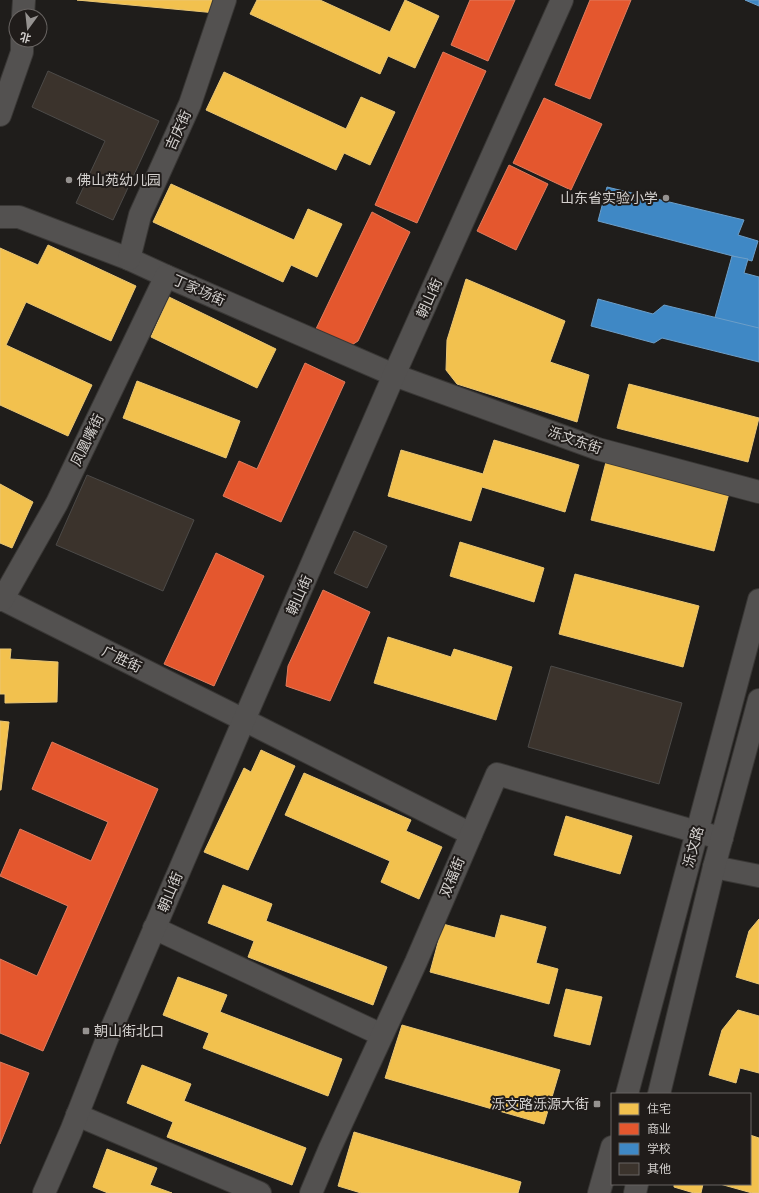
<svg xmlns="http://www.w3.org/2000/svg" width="759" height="1193" font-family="Inter,'Noto Sans SC',sans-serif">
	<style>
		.homes { fill: #f2c14e; stroke: #e9c675 }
		.shops { fill: #e4572e; stroke: #df7c5e }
		.schools { fill: #3f88c5; stroke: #6c9ec8 }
		.building { fill: #3b332c; stroke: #4c4a48 }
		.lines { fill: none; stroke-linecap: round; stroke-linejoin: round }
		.street-casing { stroke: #393735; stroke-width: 24 }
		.secondary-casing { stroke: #393735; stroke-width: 24 }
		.street { stroke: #535150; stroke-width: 22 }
		.secondary { stroke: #535150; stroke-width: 22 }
		.poi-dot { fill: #959290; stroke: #201c1a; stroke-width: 1.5 }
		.labels { text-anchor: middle; stroke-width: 4; stroke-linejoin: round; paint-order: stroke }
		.street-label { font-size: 14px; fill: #d4d1cf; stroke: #201c1a }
		.poi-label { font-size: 14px; fill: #d4d1cf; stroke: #201c1a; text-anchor: start }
	</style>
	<rect width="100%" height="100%" fill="#1f1d1b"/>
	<g class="homes">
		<path d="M77 0H218L216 13Z"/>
		<path d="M257 0H320L390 32 405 0 439 16 415 68 388 56 380 74 250 14Z"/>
		<path d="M224 72 346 129 361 97 395 112 370 165 344 153 336 170 206 110Z"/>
		<path d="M171 184 294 240 308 209 342 224 317 277 291 265 283 282 153 222Z"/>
		<path d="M48 245 136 286 111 341 26 302 6 345 92 385 68 436 0 405V248L38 265Z"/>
		<path d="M466 279 565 321 550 362 589 375 577 422 457 384 446 370 447 340Z"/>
		<path d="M169 297 276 349 257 388 151 337Z"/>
		<path d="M137 381 240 421 226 458 123 418Z"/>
		<path d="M629 384 759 418 748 462 617 428Z"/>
		<path d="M494 440 579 465 565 512 482 487 471 521 388 496 401 450 483 474Z"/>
		<path d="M606 462 729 493 714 551 591 520Z"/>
		<path d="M0 484 33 502 12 548 0 543Z"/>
		<path d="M460 542 544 568 534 602 450 576Z"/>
		<path d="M575 574 699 606 683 667 559 634Z"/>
		<path d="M388 637 451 657 454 649 512 667 496 720 374 683Z"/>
		<path d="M0 649H11L10 659 58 662 57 702 5 703V694H0Z"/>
		<path d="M0 721 9 722 1 790H0Z"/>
		<path d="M261 750 295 766 248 870 204 852 244 768 251 772Z"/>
		<path d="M304 773 411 820 406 831 442 847 419 899 381 882 390 861 285 815Z"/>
		<path d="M566 816 632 836 620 874 554 855Z"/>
		<path d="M223 885 272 904 266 921 387 967 373 1005 248 957 254 941 208 923Z"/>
		<path d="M501 915 546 927 536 963 558 969 549 1004 430 972 443 924 495 938Z"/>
		<path d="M759 919V984L736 977 749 931Z"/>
		<path d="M178 977 227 995 220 1012 342 1059 328 1096 203 1048 209 1033 163 1015Z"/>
		<path d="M566 989 602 997 590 1045 554 1036Z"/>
		<path d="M738 1010 759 1016V1073L740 1068 736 1083 709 1075 722 1030Z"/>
		<path d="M402 1025 560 1070 544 1124 385 1078Z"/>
		<path d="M142 1065 191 1084 184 1101 306 1148 292 1185 167 1137 173 1122 127 1103Z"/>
		<path d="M354 1132 521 1182 518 1193H361L338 1186Z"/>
		<path d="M750 1135 759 1138V1193H752L720 1184H750Z"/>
		<path d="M107 1149 157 1168 150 1185 172 1193H108L93 1187Z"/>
		<path d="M674 1184H703L701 1193H694L674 1187Z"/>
	</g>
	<g class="shops">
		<path d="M470 0H515L488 61 451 45Z"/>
		<path d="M590 0H631L590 99 555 85Z"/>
		<path d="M443 52 486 71 417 223 375 205Z"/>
		<path d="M544 98 602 124 571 190 513 163Z"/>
		<path d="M509 165 548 184 516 250 477 231Z"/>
		<path d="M372 212 410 232 358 341 347 348 315 331Z"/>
		<path d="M305 363 345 382 281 522 223 496 239 461 257 469Z"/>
		<path d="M216 553 264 576 214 686 164 664Z"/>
		<path d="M323 590 370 612 330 701 286 686 288 666Z"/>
		<path d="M52 742 158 789 43 1051 0 1033V959L37 976 68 906 0 876 20 829 91 861 108 822 32 789Z"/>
		<path d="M0 1062 29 1073 0 1144Z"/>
	</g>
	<g class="schools">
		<path d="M745 0H759V6Z"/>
		<path d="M607 187 744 220 738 235 758 241 752 261 598 221Z"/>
		<path d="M732 256 748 259 744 273 759 277V333L714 321Z"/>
		<path d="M598 299 653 314 664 305 759 328V362L662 338 654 343 591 326Z"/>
	</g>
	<g class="building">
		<path d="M48 71 159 121 113 220 76 203 105 141 32 107Z"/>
		<path d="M87 475 194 520 163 591 56 545Z"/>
		<path d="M354 531 387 546 367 588 334 573Z"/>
		<path d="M551 666 682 703 659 784 528 747Z"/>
	</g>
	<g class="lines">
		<g class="street-casing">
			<g id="street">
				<path d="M23 16 24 0"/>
				<path d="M0 115 22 52V40"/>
				<path d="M0 217H19L129 259 166 276 394 375 598 449 759 492"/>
				<path d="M129 259 140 215 190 104 225 0"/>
				<path d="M0 598 244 720 471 834"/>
				<path d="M0 600H2L57 503 166 276"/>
				<path d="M714 867 759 876"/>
				<path d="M154 928 382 1035"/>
				<path d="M77 1115 260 1193"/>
				<path d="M311 1193 330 1148 416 962 497 774 697 832 722 838"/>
			</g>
		</g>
		<g class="secondary-casing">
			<g id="secondary">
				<path d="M627 1094 759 600"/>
				<path d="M659 1094 714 867 759 700"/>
				<path d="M44 1193 71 1131 107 1039 244 720 394 375 562 0"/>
				<path d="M599 1193 612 1147"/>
				<path d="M635 1193 637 1184"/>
			</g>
		</g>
		<use href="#street" class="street"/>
		<use href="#secondary" class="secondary"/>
	</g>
	<g class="poi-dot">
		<circle cx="69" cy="180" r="4"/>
		<circle cx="666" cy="198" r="4"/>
		<rect x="82" y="1027" width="8" height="8" rx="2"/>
		<rect x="593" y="1100" width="8" height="8" rx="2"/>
	</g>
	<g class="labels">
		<g class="street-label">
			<text transform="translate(178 130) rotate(-66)" y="5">吉庆街</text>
			<text transform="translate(199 290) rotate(24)" y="5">丁家场街</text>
			<text transform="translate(429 298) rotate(-66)" y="5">朝山街</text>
			<text transform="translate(87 440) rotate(-64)" y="5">凤凰嘴街</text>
			<text transform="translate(575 440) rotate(19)" y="5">泺文东街</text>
			<text transform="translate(299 595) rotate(-66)" y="5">朝山街</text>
			<text transform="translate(122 659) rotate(26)" y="5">广胜街</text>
			<text transform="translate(693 847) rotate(-75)" y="5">泺文路</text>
			<text transform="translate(452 877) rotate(-67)" y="5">双福街</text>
			<text transform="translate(170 892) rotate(-67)" y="5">朝山街</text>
		</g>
		<g class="poi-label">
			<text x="77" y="185">佛山苑幼儿园</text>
			<text x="658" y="203" text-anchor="end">山东省实验小学</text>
			<text x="94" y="1036">朝山街北口</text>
			<text x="589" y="1109" text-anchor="end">泺文路泺源大街</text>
		</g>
	</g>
	<rect x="611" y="1093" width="140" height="92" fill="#201c1a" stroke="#686462"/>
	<rect x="619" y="1103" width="20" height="12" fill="#f2c14e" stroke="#686462"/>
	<text x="647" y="1113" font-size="12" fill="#d4d1cf">住宅</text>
	<rect x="619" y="1123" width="20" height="12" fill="#e4572e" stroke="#686462"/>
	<text x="647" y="1133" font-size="12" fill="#d4d1cf">商业</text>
	<rect x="619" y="1143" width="20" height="12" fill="#3f88c5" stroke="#686462"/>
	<text x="647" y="1153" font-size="12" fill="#d4d1cf">学校</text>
	<rect x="619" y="1163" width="20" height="12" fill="#3b332c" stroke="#686462"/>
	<text x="647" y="1173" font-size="12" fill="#d4d1cf">其他</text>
	<g transform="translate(28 28) rotate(195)"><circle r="19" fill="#201c1a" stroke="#686462"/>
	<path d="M0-3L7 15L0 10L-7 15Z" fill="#959290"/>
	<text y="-6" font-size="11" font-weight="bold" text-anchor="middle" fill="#d4d1cf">北</text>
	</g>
</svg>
